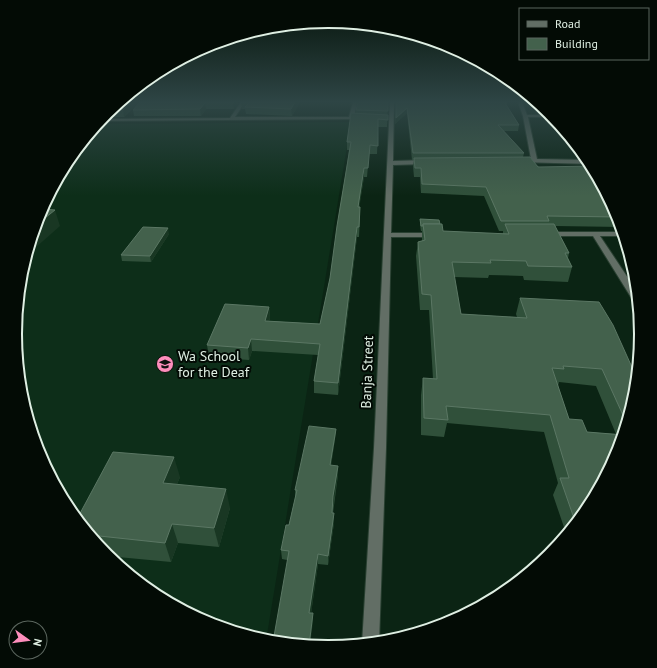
<svg xmlns="http://www.w3.org/2000/svg" width="657" height="668" font-family="'PT Sans',sans-serif">
	<style>
		.built { fill: #0d2e19 }
		.lines { fill: none; stroke-linecap: round; stroke-linejoin: round }
		.minor-casing { stroke: #294031; stroke-width: 2 }
		.minor { fill: #626e65; fill-rule: evenodd }
		.wall { fill: #30503a; fill-rule: evenodd }
		.shaded-wall { fill: #193723 }
		.building { fill: #43614c; stroke: #5b7764 }
		.labels { text-anchor: middle; stroke-width: 4; stroke-linejoin: round; paint-order: stroke }
		.poi-label { font-size: 14px; fill: #dfefe3; stroke: #030b05; text-anchor: start }
		.street-label { font-size: 14px; fill: #dfefe3; stroke: #030b05 }
		.rim { fill: none; stroke: #dfefe3; stroke-width: 2 }
	</style>
	<rect width="100%" height="100%" fill="#0b2414"/>
	<path class="built" d="M351 122 266 641 208 624 154 595 107 556 68 508 39 454 21 395 15 334 21 273 39 214 68 160 97 124Z"/>
	<g class="lines">
		<g class="minor-casing">
			<g id="minor">
				<path d="M241 102H245L235 117H349L353 102H357L354 117 364 118 362 119 100 121 102 119 230 118Z"/>
				<path d="M390 102H394L393 161 426 160 429 162 426 164 393 165 391 233H434L438 235 434 237H391L386 448 379 643 362 644 374 448Z"/>
				<path d="M518 102H522L527 115H552L554 117H528L537 159 589 160 591 164 518 162V160L531 159 523 116Z"/>
				<path d="M543 232H624V236H600L638 293 639 305 634 302 593 236H546L542 234Z"/>
			</g>
		</g>
		<use href="#minor" class="minor"/>
	</g>
	<g class="wall">
		<path d="M119 102H139L124 117H114L113 111H108Z"/>
		<path d="M140 102H240L234 109H206L201 116H134L133 110Z"/>
		<path d="M300 102 292 116 246 114 245 109H242L241 103Z"/>
		<path d="M388 102 387 127H378L377 154H369L367 177H364L359 207 360 217 359 237H357L338 395 314 393V381L318 355 252 351 249 360 209 357 207 345 269 307 270 318 269 321 320 324 330 278 349 150H347V142L356 113V110Z"/>
		<path d="M396 102H507V105L519 125 518 131H504L524 153 523 157 618 214 622 227 555 226 569 253 568 258 572 267 568 282 524 280 523 276 489 275 488 278 454 277 461 314 517 317 516 314 520 298 636 395 618 454 589 508 567 536 553 495 558 483 544 432 447 423 444 437 421 435V395L423 378 433 379 429 310H420L416 256 418 242 422 241V231H421L420 225V219L440 224 443 231 503 234V231H499L484 196 421 193 420 177H414L413 166 414 160H412L407 113 395 124ZM559 382 596 386 616 434 587 432 569 419 558 386Z"/>
		<path d="M169 234 151 262 122 261 121 255Z"/>
		<path d="M336 429 335 439 331 465 338 475 333 513H334V523L328 565 318 564 311 613 313 622 287 560 282 559 281 550 289 525 295 498V490Z"/>
		<path d="M180 477 177 484 230 508 219 547 178 543 171 562 107 556 77 519Z"/>
	</g>
	<g class="shaded-wall">
		<path d="M131 102H139L124 117 123 110Z"/>
		<path d="M234 102H240L234 109 233 103Z"/>
		<path d="M295 102H300L292 116 291 109Z"/>
		<path d="M205 103 206 109 201 116 200 109Z"/>
		<path d="M407 108V113L395 124 396 118Z"/>
		<path d="M364 168V177L358 217V207Z"/>
		<path d="M55 210 60 226 26 256 35 226Z"/>
		<path d="M357 227V237L338 395V383Z"/>
		<path d="M168 228 169 234 151 262 150 256Z"/>
		<path d="M269 307 270 318 266 332 265 321Z"/>
		<path d="M251 339 252 351 249 360 248 348Z"/>
		<path d="M336 429 335 439 330 474V465Z"/>
		<path d="M174 457 180 477 169 503 163 483Z"/>
		<path d="M338 466V475L333 506 332 523V513L333 496Z"/>
		<path d="M226 489 230 508 219 547 214 528Z"/>
		<path d="M334 513V523L328 565V556Z"/>
		<path d="M172 524 178 543 171 562 165 543Z"/>
		<path d="M318 554V564L310 622 309 613Z"/>
		<path d="M313 613V622L310 646H309Z"/>
	</g>
	<g class="building">
		<path d="M119 102H131L123 110H112L118 105H116Z"/>
		<path d="M140 102H234L233 103H205L200 109 133 110Z"/>
		<path d="M242 102H295L291 109 245 107 249 103H241Z"/>
		<path d="M358 102H388V111L356 110Z"/>
		<path d="M396 102H507V103H505L519 125H498L524 153H413L407 108 396 118Z"/>
		<path d="M351 113 388 115V120L378 119V146L370 145 368 168H364L358 207H360L359 227H357L338 383 314 381 320 344 251 339 248 348 207 345 225 304 269 307 265 321 320 324 330 278 337 226 351 142H347Z"/>
		<path d="M530 157 538 167 593 166 618 214 619 217 547 216 549 221H501L486 187 422 184 421 168H415L414 158Z"/>
		<path d="M42 209 55 210 35 226 39 214Z"/>
		<path d="M420 219 439 220 440 224H423V226H421Z"/>
		<path d="M423 224H442L443 231 509 234 505 224H554L569 253H565L572 267 528 266 526 261 490 260 491 263 452 262 461 314 527 318 520 298 599 302 613 325 635 374H638L636 395 627 424 602 369 563 366 564 369 552 368 569 419 582 420 587 432 624 435 618 454 616 458 607 457 611 467 589 508 576 524 560 478H569L550 415 446 406 448 420 424 418 423 378 437 379 431 295 422 294 418 242 425 240Z"/>
		<path d="M143 227 168 228 150 256 121 255Z"/>
		<path d="M309 426 336 429 330 465 338 466 333 496 332 513H334L328 556 318 554 309 613H313L309 646 273 642 289 551 281 550 286 525H289L297 490H295Z"/>
		<path d="M113 452 174 457 163 483 226 489 214 528 172 524 165 543 90 535 77 519Z"/>
	</g>
	<linearGradient id="sky" x2="0" y2="1"><stop stop-color="#06140b"/><stop offset="0.52" stop-color="#2e4545"/><stop offset="1" stop-color="#2e4545" stop-opacity="0"/></linearGradient>
	<rect width="657" height="196" fill="url(#sky)"/>
	<defs>
		<g id="school-disc" transform="scale(0.9)"><circle r="9.5" fill="#fe8ebc" stroke="#030b05"/><path d="M0-5L7-2L0 1L-7-2ZM-4 1L0 2.5L4 1V4Q0 6-4 4Z" fill="#111"/></g>
	</defs>
	<g fill-rule="evenodd">
		<use href="#school-disc" x="165" y="364"/>
	</g>
	<g class="labels">
		<g class="poi-label">
			<text x="178" y="361">Wa School<tspan x="178" dy="16">for the Deaf</tspan></text>
		</g>
		<g class="street-label">
			<text transform="translate(367 372) rotate(-88)" y="5">Banja Street</text>
		</g>
	</g>
	<path d="M0 0H657V668H0ZM22 334a306 306 0 1 1 612 0a306 306 0 1 1-612 0Z" fill="#030b05" fill-rule="evenodd"/>
	<path class="rim" d="M22 334a306 306 0 1 1 612 0a306 306 0 1 1-612 0Z"/>
	<rect x="519" y="8" width="130" height="52" fill="#030b05" stroke="#5b665e"/>
	<rect x="527" y="21" width="20" height="6" fill="#626e65" stroke="#5b665e"/>
	<text x="555" y="28" font-size="12" fill="#dfefe3">Road</text>
	<rect x="527" y="38" width="20" height="12" fill="#43614c" stroke="#5b665e"/>
	<text x="555" y="48" font-size="12" fill="#dfefe3">Building</text>
	<g transform="translate(28 640) rotate(104)"><circle r="19" fill="#030b05" stroke="#5b665e"/>
	<path d="M0-3L7 15L0 10L-7 15Z" fill="#fe8ebc"/>
	<text y="-6" font-size="11" font-weight="bold" text-anchor="middle" fill="#dfefe3">N</text>
	</g>
</svg>
